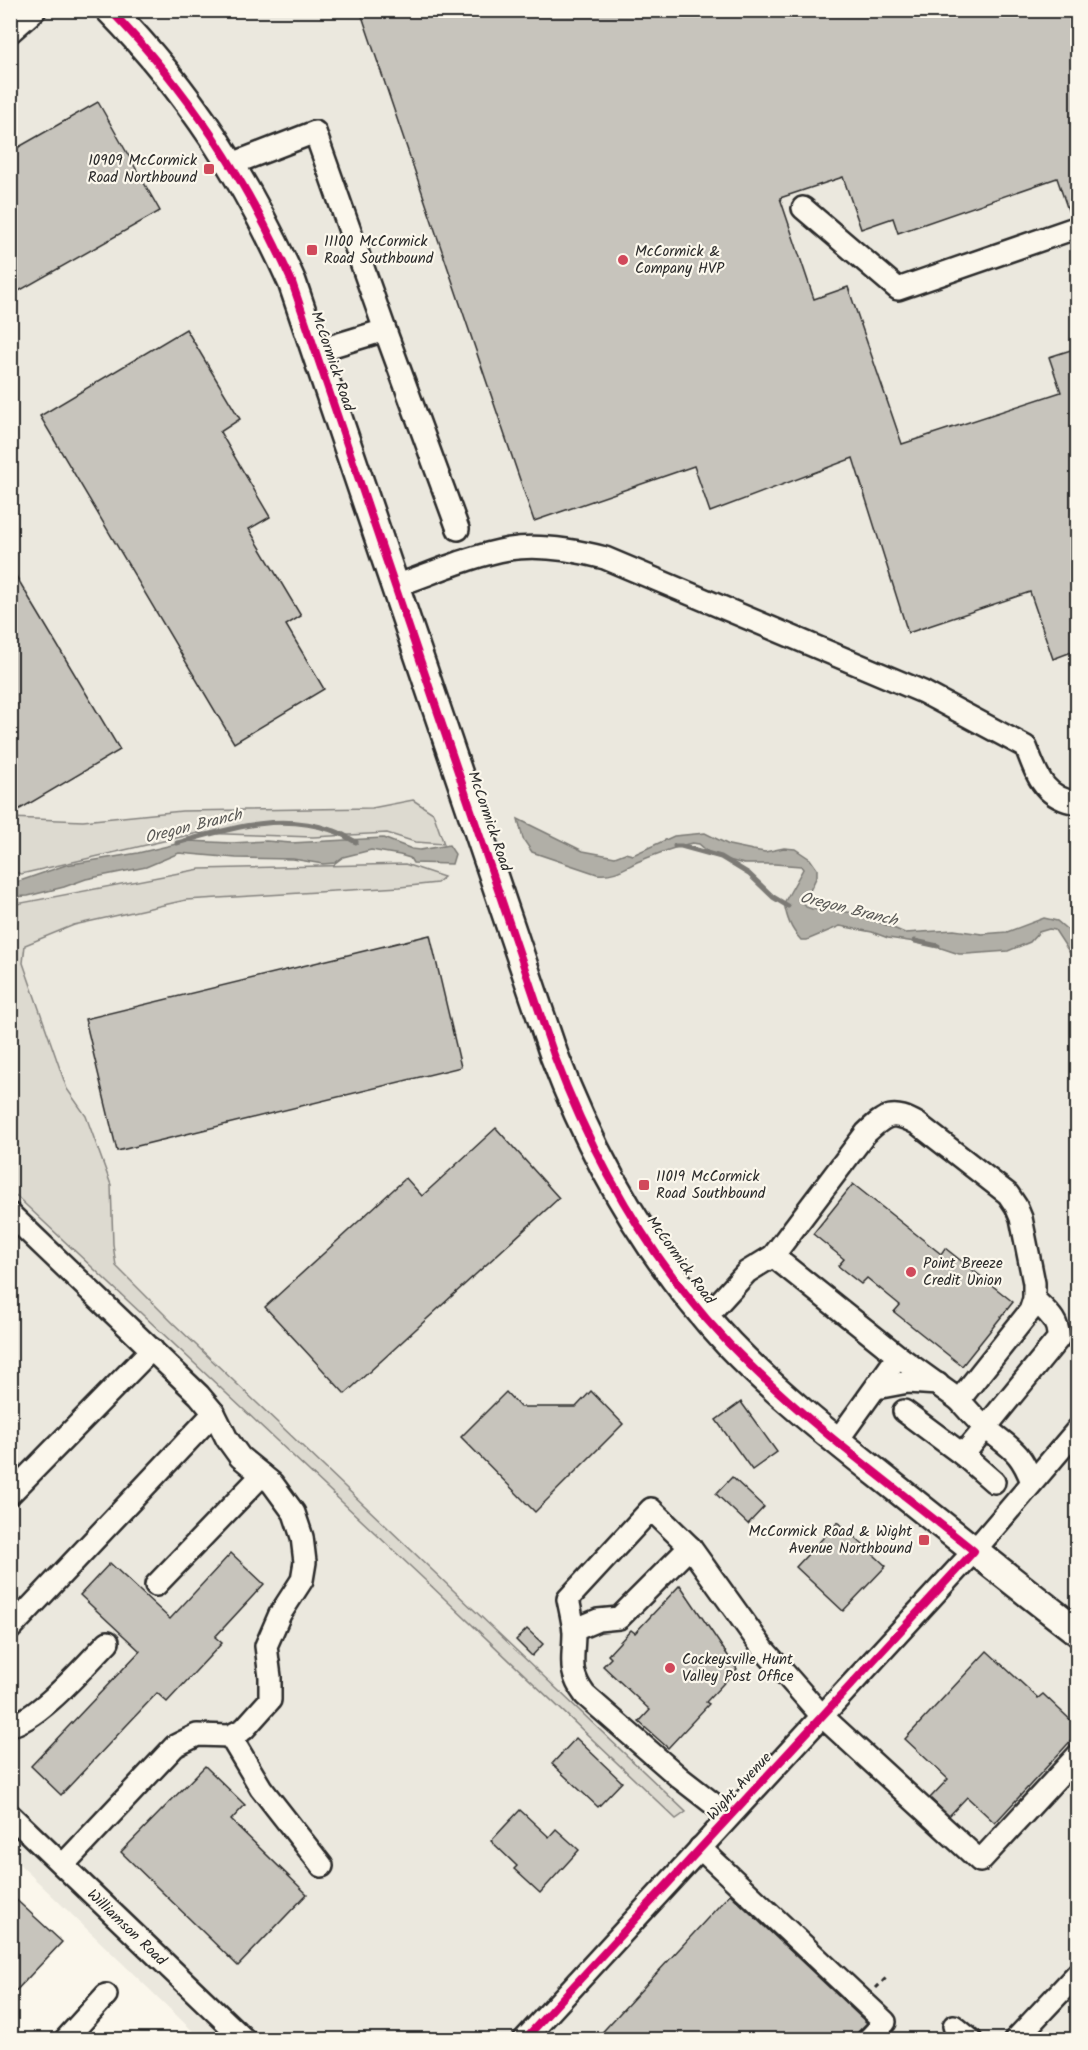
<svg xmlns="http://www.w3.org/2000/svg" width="1088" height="2050" font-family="Kalam,sans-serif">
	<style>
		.built { fill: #ebe8de }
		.green { fill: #dddad0; stroke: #84827e; stroke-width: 1.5 }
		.water { fill: #b1afa7; stroke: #7b7a75; stroke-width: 1.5 }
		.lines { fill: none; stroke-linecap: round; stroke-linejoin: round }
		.stream { stroke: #7b7a75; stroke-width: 5 }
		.building { fill: #c7c4bc; stroke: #2b2b2b; stroke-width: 1.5 }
		.minor-casing { stroke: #2b2b2b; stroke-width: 26 }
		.major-casing { stroke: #2b2b2b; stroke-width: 32 }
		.path { stroke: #2b2b2b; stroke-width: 3; stroke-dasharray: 4.5 4.5; stroke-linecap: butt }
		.minor { stroke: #fbf7ec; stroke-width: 21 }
		.major { stroke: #fbf7ec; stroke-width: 27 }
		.cycleway-casing { stroke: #fbf7ec; stroke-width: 11 }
		.cycleway { stroke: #d6006c; stroke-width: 8 }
		.poi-dot { fill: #d1495b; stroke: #fbf7ec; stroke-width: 2 }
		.labels { text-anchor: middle; stroke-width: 4.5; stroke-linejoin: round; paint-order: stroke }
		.poi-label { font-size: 15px; fill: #2b2b2b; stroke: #fbf7ec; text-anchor: start }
		.street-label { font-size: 15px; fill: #2b2b2b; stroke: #fbf7ec }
		.water-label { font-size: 16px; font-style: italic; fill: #5a5956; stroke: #fbf7ec }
	</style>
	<rect width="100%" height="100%" fill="#fbf7ec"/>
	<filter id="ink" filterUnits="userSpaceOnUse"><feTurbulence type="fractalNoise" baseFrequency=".0167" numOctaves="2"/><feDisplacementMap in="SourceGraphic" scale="12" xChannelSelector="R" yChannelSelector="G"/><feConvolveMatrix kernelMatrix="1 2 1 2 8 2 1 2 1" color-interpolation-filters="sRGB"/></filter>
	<g filter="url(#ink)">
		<path class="built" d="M10 11H1077V2039H201L11 1856Z"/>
		<g class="green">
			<path d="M413 800 433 813 444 844 415 842 387 833 313 837 198 833 21 874 11 871V818L83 821 182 811 372 808Z"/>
			<path d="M405 864 444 877 437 883 400 887 186 900 74 925 25 945 23 963 67 1089 86 1116 111 1185 113 1244 116 1266 174 1324 686 1812 676 1819 426 1581 11 1191V905L200 869Z"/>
		</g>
		<g class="water">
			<path d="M518 819 583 851 615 857 625 853 633 855 674 836 705 833 729 845 753 850 765 852 784 848 795 849 810 859 817 869V876L804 903 806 907 812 909 858 913 905 933 954 930 982 934 1007 932 1044 918 1057 921 1077 938V964L1055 930 1049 929 1039 932 1030 942 1008 951 967 954H959L929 944 888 938 872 932 840 926 807 940H801C790 928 787 918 784 903L803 869 801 866 774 864H744L713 856 699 844 692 843C674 847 654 855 637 862 623 869 613 876 597 874L532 852 523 839Z"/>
			<path d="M383 838 412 849 420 850 449 845 455 854 452 864 413 863 410 858 400 855 371 850 343 857 335 863 323 864 293 859 236 858 179 853 146 867 86 879 64 887 28 896 11 897V884L66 865 138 853 189 841 232 843 266 841 291 843Z"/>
		</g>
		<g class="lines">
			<g class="stream">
				<path d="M177 843C228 829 279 812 331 830 340 832 348 838 356 842"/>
				<path d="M675 846H681L721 857 749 874 773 897 788 906"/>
				<path d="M915 941 938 946"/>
			</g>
		</g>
		<g class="building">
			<path d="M360 10H1077V215L1070 216 1057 178 898 233 893 218 861 229 843 177 780 198 814 299 848 287 902 444 1061 392 1049 357 1077 348V650L1053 659 1030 592 908 633 853 458 710 512 694 466 534 521Z"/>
			<path d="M98 102 160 211 10 296V152Z"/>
			<path d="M186 329 240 419 220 432 270 517 249 529 301 616 286 625 324 689 234 743 40 416Z"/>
			<path d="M10 566 120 750 10 815Z"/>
			<path d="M430 935 461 1067 117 1151 85 1019Z"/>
			<path d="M496 1128 559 1198 345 1394 265 1307 406 1178 422 1196Z"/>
			<path d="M853 1184 941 1254 945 1248 1013 1302 962 1366 894 1312 900 1305 867 1278 861 1284 838 1266 844 1259 813 1234Z"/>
			<path d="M591 1391 623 1424 535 1512 461 1437 506 1392 520 1407H576Z"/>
			<path d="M741 1402 777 1452 752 1470 716 1420Z"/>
			<path d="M732 1477 764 1507 748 1524 716 1494Z"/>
			<path d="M838 1522 886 1566 843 1611 796 1567Z"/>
			<path d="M231 1553 264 1584 215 1637 222 1643 167 1702 157 1693 61 1795 31 1766 140 1651 80 1595 110 1563 170 1619Z"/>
			<path d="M680 1585 737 1669 706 1702 709 1704 668 1748 639 1722 650 1710 603 1666 611 1658 608 1655 631 1630 635 1633Z"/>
			<path d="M527 1629 543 1644 532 1656 516 1640Z"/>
			<path d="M987 1651 1038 1698 1043 1694 1077 1726V1734L995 1823 967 1797 949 1816 930 1798 948 1779 905 1739Z"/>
			<path d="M576 1738 622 1782 598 1807 552 1764Z"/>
			<path d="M205 1766 245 1805 231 1820 307 1894 238 1966 121 1852Z"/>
			<path d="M520 1810 549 1837 556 1829 579 1850 540 1893 514 1869 517 1866 491 1841Z"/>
			<path d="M10 1894 62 1942 10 1997Z"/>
			<path d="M730 1894 867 2023 858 2032 856 2040H595Z"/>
		</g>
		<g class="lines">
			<g class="minor-casing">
				<g id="minor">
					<path d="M10 32 35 10"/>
					<path d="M232 164 315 132 385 330 316 351"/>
					<path d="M803 208 898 289 1078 227"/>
					<path d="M385 330 458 529"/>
					<path d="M395 586C433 573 470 556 509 549 541 544 574 550 605 558L923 692 1026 747C1037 775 1043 798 1078 803"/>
					<path d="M10 1214 199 1395 214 1413 227 1439 240 1457 272 1483 294 1513 302 1537 305 1562 302 1580 280 1614 266 1646 270 1677V1700L244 1729 230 1736 197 1735 175 1746 63 1865"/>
					<path d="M773 1256 898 1356"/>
					<path d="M706 1317 747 1272 773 1256 866 1133C886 1114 893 1110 918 1124L1008 1194 1016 1206 1021 1218 1034 1283V1299L1030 1311 959 1400 898 1356 837 1441"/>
					<path d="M876 1388 908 1382 938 1384"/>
					<path d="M959 1400C968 1410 976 1420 986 1428 1011 1449 1020 1450 1032 1482"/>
					<path d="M904 1411 963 1455"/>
					<path d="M994 1482 963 1455 1058 1339C1060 1321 1046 1311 1034 1299"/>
					<path d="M10 1494 152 1349"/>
					<path d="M156 1585 262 1475"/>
					<path d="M10 1629 214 1413"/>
					<path d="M574 1630 598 1620 619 1618 690 1547"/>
					<path d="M10 1725C38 1721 87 1663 108 1642"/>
					<path d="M230 1736 261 1788 322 1866"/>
					<path id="s1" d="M10 1815 245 2040"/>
					<path d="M729 1816 680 1778 585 1695C567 1671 574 1659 574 1632 573 1621 570 1609 568 1599L651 1509 690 1547 764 1650 822 1716 980 1861 1078 1755"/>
					<path d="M700 1848 885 2022 868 2040"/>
					<path d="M954 2026 971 2040"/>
					<path d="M65 2040 106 1995"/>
					<path d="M524 2040 974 1551 1078 1429"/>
					<path d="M1015 2040 1078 1973"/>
				</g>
			</g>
			<g class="major-casing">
				<path id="major" d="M110 10C189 91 246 179 292 282L554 1055C594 1161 651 1260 729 1344 776 1393 829 1435 882 1477 947 1529 1012 1581 1078 1632"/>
			</g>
			<path class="path" d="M876 1988 888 1976"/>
			<use href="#minor" class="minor"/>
			<use href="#major" class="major"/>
			<g class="cycleway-casing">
				<path id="cycleway" d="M110 10C189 91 246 179 292 282L554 1055C598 1171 662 1281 753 1368 821 1434 900 1491 974 1551L524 2040"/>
			</g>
			<use href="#cycleway" class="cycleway"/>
		</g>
	</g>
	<g class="poi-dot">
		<rect x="203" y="163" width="12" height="12" rx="3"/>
		<rect x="306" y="244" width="12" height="12" rx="3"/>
		<circle cx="623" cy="260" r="6"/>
		<rect x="638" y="1179" width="12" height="12" rx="3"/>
		<circle cx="911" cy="1272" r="6"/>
		<rect x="918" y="1534" width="12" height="12" rx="3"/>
		<circle cx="670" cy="1668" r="6"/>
	</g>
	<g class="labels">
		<g class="poi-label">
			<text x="197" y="165" text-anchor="end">10909 McCormick<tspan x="197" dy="17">Road Northbound</tspan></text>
			<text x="324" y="246">11100 McCormick<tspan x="324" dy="17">Road Southbound</tspan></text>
			<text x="635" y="256">McCormick &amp;<tspan x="635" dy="17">Company HVP</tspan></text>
			<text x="656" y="1181">11019 McCormick<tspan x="656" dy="17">Road Southbound</tspan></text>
			<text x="923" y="1268">Point Breeze<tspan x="923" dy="17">Credit Union</tspan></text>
			<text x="912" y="1536" text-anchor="end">McCormick Road &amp; Wight<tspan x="912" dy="17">Avenue Northbound</tspan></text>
			<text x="682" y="1664">Cockeysville Hunt<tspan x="682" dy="17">Valley Post Office</tspan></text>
		</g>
		<g class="street-label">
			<text transform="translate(333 361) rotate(71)" y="5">McCormick Road</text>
			<text transform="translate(490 821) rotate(71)" y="5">McCormick Road</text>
			<text transform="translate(681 1260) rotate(54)" y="5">McCormick Road</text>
			<text transform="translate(739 1786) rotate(-47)" y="5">Wight Avenue</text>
			<text dy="5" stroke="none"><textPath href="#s1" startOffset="162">Williamson Road</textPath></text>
		</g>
		<g class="water-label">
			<text transform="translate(193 825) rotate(-14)" y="6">Oregon Branch</text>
			<text transform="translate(849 908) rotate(14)" y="6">Oregon Branch</text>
		</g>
	</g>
	<rect width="1088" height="2050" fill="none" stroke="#fbf7ec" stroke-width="36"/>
	<rect x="18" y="18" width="1052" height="2014" fill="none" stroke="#2b2b2b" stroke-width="2" filter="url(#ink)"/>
</svg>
